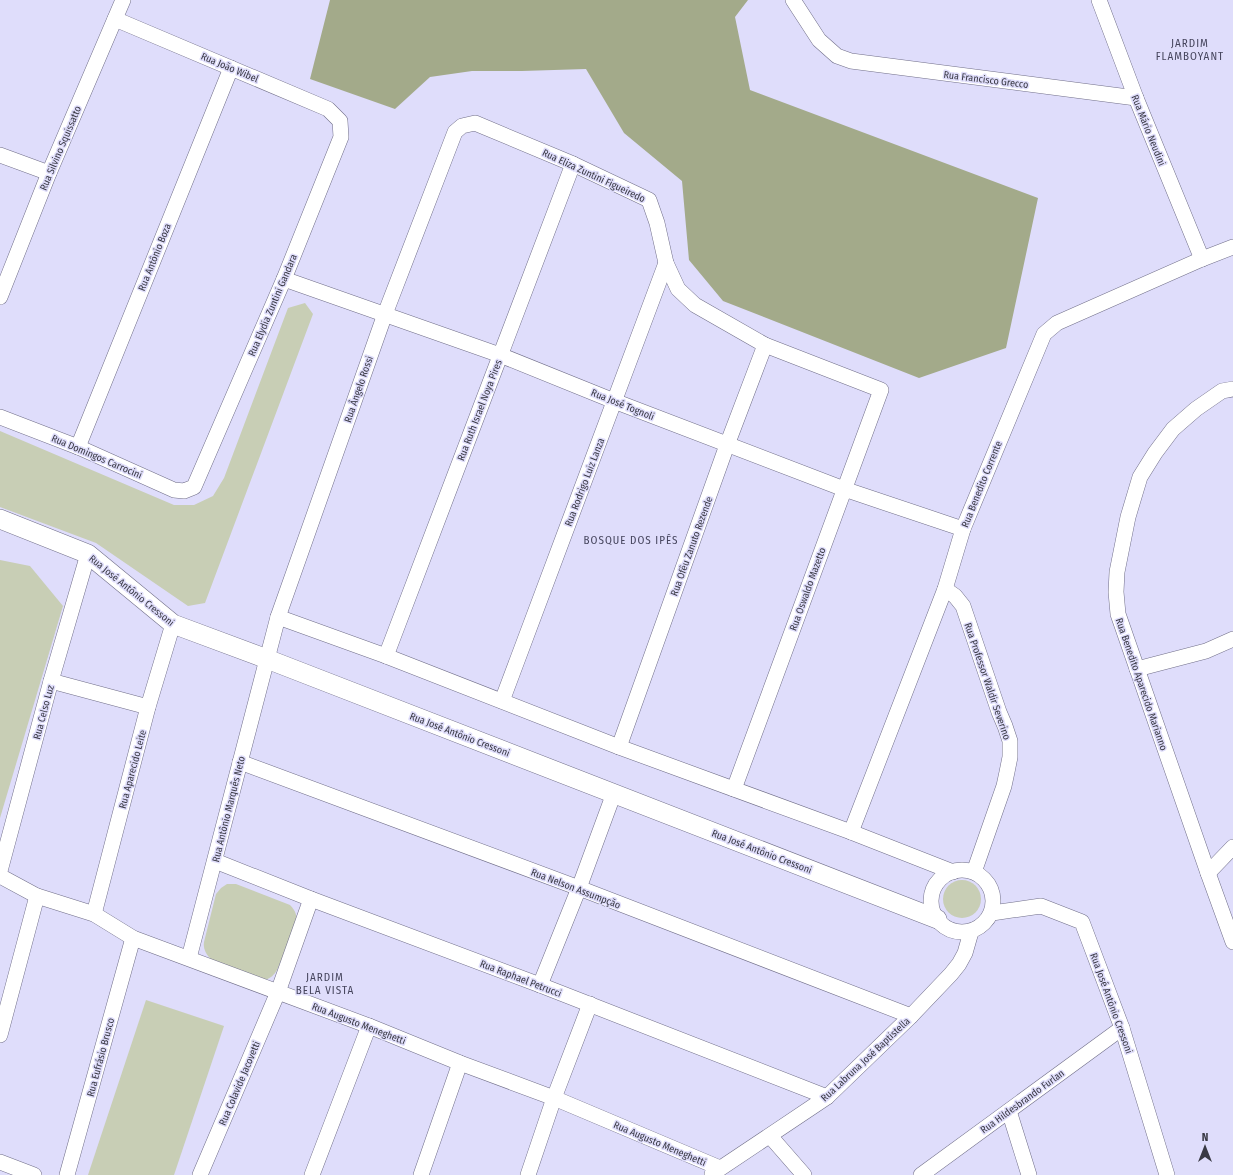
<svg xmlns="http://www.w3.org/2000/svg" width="1233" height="1175" font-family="'Fira Sans Condensed',sans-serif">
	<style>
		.green { fill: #c8ceb5 }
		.forest { fill: #a3aa8a }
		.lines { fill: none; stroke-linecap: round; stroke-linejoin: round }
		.minor-casing { stroke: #716f89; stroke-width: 16 }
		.tertiary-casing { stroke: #716f89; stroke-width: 20 }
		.minor { stroke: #fff; stroke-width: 15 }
		.tertiary { stroke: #fff; stroke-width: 19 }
		.labels { text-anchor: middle; stroke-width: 3; stroke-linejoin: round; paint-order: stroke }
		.street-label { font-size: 10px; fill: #393944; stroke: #dfddfb }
		.neighbourhood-label { font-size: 11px; letter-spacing: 1px; fill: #46455d; stroke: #dfddfb }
	</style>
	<rect width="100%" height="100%" fill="#dfddfb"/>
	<g class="green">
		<path d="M305 303 313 314 205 603 188 606 96 543 0 507V431L174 505H194L213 496 224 478 288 308Z"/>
		<path d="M0 560 30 566 63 606 0 818Z"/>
		<circle cx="962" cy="899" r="19"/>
		<path d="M227 884H236L290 905C296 911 297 916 297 924L277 970C274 975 271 978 265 980L212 960C206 955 203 949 204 942L216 894 221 888Z"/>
		<path d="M146 1000 224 1026 174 1175H88Z"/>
	</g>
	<path class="forest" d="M330 0H748L735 17 750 90 1038 198 1006 348 919 378 723 301 689 260 682 181 624 133 586 69 522 71H472L430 77 395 109 310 79Z"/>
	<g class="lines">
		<g class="minor-casing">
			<g id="minor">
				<path d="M793 0 819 40 837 56 851 61 1136 98"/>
				<path d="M1099 0 1136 98 1202 259"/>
				<path d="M0 155 49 173"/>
				<path d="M284 279 500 355 614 401 844 489 963 529"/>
				<path d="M0 297 49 173 123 0"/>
				<path d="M1233 389 1222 391 1196 409 1173 429 1155 453 1140 477 1128 517 1117 572 1116 592 1118 614 1208 873 1233 942"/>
				<path d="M0 417 78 447 174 490 184 491 194 487 284 279 341 137 340 121 328 109 115 19"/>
				<path d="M78 447 231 68"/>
				<path d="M945 589 955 596 963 606 999 712 1005 726 1010 741V757L1007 772 1004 786 974 872"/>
				<path d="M278 617 386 656 619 747 851 832 953 872"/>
				<path d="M386 656 573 164"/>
				<path d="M1137 669 1206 651 1233 639"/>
				<path d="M51 681 148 707"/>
				<path d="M502 701 666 263"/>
				<path d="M619 747 727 445 765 345"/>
				<path d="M240 762 579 888 911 1016"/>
				<path d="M851 832 945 589 963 529 1044 334 1057 323 1202 259 1233 247"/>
				<path d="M215 861 311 899 540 985 827 1097"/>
				<circle cx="962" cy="901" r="31"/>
				<path d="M0 871 51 681 88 554"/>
				<path d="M1208 873 1233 847"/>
				<path d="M0 876 37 896 94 914 133 938 369 1026 460 1063 554 1098 720 1168"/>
				<path d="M992 913 1041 906 1082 922 1122 1028 1167 1175"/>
				<path d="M94 914 148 707 173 624"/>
				<path d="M189 958 278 617 385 314 455 132 462 126 475 123 573 164 649 200 657 223 666 263 678 289 695 305 765 345 881 390 734 789"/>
				<path d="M540 985 579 888 614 793"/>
				<path d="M0 1035 37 896"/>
				<path d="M1009 1111 1029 1175"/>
				<path d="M770 1136 804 1175"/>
				<path d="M0 1162 34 1175"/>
				<path d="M712 1174 827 1097 911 1016 951 974 959 964 965 953 971 932"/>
				<path d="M67 1175 133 938"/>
				<path d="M200 1175 278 992 311 899"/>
				<path d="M312 1175 369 1026"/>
				<path d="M421 1175 460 1063"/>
				<path d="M528 1175 554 1098 590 1004"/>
				<path d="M921 1175 1122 1028"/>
			</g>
		</g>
		<g class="tertiary-casing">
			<path id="tertiary" d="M0 519 88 554 173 624 267 659 937 919"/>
		</g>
		<use href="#minor" class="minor"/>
		<use href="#tertiary" class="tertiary"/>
	</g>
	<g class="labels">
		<g class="street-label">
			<text transform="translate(230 67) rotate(23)" y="4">Rua João Wibel</text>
			<text transform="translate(986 79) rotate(7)" y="4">Rua Francisco Grecco</text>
			<text transform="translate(1149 130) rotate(68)" y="4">Rua Mário Neudini</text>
			<text transform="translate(60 148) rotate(-67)" y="4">Rua Silvino Squissatto</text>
			<text transform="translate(594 175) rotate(25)" y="4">Rua Eliza Zuntini Figueiredo</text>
			<text transform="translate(154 257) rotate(-68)" y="4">Rua Antônio Boza</text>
			<text transform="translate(272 305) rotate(-67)" y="4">Rua Elydia Zuntini Gandara</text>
			<text transform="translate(358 389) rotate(-71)" y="4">Rua Ângelo Rossi</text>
			<text transform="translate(623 404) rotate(22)" y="4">Rua José Tognoli</text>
			<text transform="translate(479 410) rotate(-69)" y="4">Rua Ruth Israel Noya Pires</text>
			<text transform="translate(97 456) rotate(23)" y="4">Rua Domingos Carrocini</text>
			<text transform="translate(584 482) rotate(-69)" y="4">Rua Rodrigo Luiz Lanza</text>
			<text transform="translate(981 484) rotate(-68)" y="4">Rua Benedito Corrente</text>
			<text transform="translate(691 546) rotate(-70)" y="4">Rua Ofêu Zanuto Rezende</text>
			<text transform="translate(807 589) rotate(-70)" y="4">Rua Oswaldo Mazetto</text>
			<text transform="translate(132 590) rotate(39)" y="4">Rua José Antônio Cressoni</text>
			<text transform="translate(988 681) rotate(71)" y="4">Rua Professor Waldir Severino</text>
			<text transform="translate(1142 684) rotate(71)" y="4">Rua Benedito Aparecido Marianno</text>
			<text transform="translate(43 712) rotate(-75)" y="4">Rua Celso Luz</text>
			<text transform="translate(460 734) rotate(21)" y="4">Rua José Antônio Cressoni</text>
			<text transform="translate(132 769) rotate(-75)" y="4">Rua Aparecido Leite</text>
			<text transform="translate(228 809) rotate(-76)" y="4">Rua Antônio Marquês Neto</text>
			<text transform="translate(762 851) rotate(21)" y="4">Rua José Antônio Cressoni</text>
			<text transform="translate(576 888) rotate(21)" y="4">Rua Nelson Assumpção</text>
			<text transform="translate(521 978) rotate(21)" y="4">Rua Raphael Petrucci</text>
			<text transform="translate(1112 1003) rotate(70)" y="4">Rua José Antônio Cressoni</text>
			<text transform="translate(359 1023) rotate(21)" y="4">Rua Augusto Meneghetti</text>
			<text transform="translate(100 1057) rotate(-75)" y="4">Rua Eufrásio Brusco</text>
			<text transform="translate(865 1059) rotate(-43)" y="4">Rua Labruna José Baptistella</text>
			<text transform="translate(239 1083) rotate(-67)" y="4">Rua Colavide Jacovetti</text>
			<text transform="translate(1022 1101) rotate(-36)" y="4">Rua Hildesbrando Furlan</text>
			<text transform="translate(660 1143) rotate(23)" y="4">Rua Augusto Meneghetti</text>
		</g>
		<g class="neighbourhood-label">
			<text x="1190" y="47">JARDIM<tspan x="1190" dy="13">FLAMBOYANT</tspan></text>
			<text x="631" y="544">BOSQUE DOS IPÊS</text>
			<text x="325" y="981">JARDIM<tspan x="325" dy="13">BELA VISTA</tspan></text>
		</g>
	</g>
	<g transform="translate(1205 1147)" stroke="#dfddfb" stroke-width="3" paint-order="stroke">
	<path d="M0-3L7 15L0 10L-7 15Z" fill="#393944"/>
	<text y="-6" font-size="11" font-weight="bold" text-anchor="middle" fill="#393944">N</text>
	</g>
</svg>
